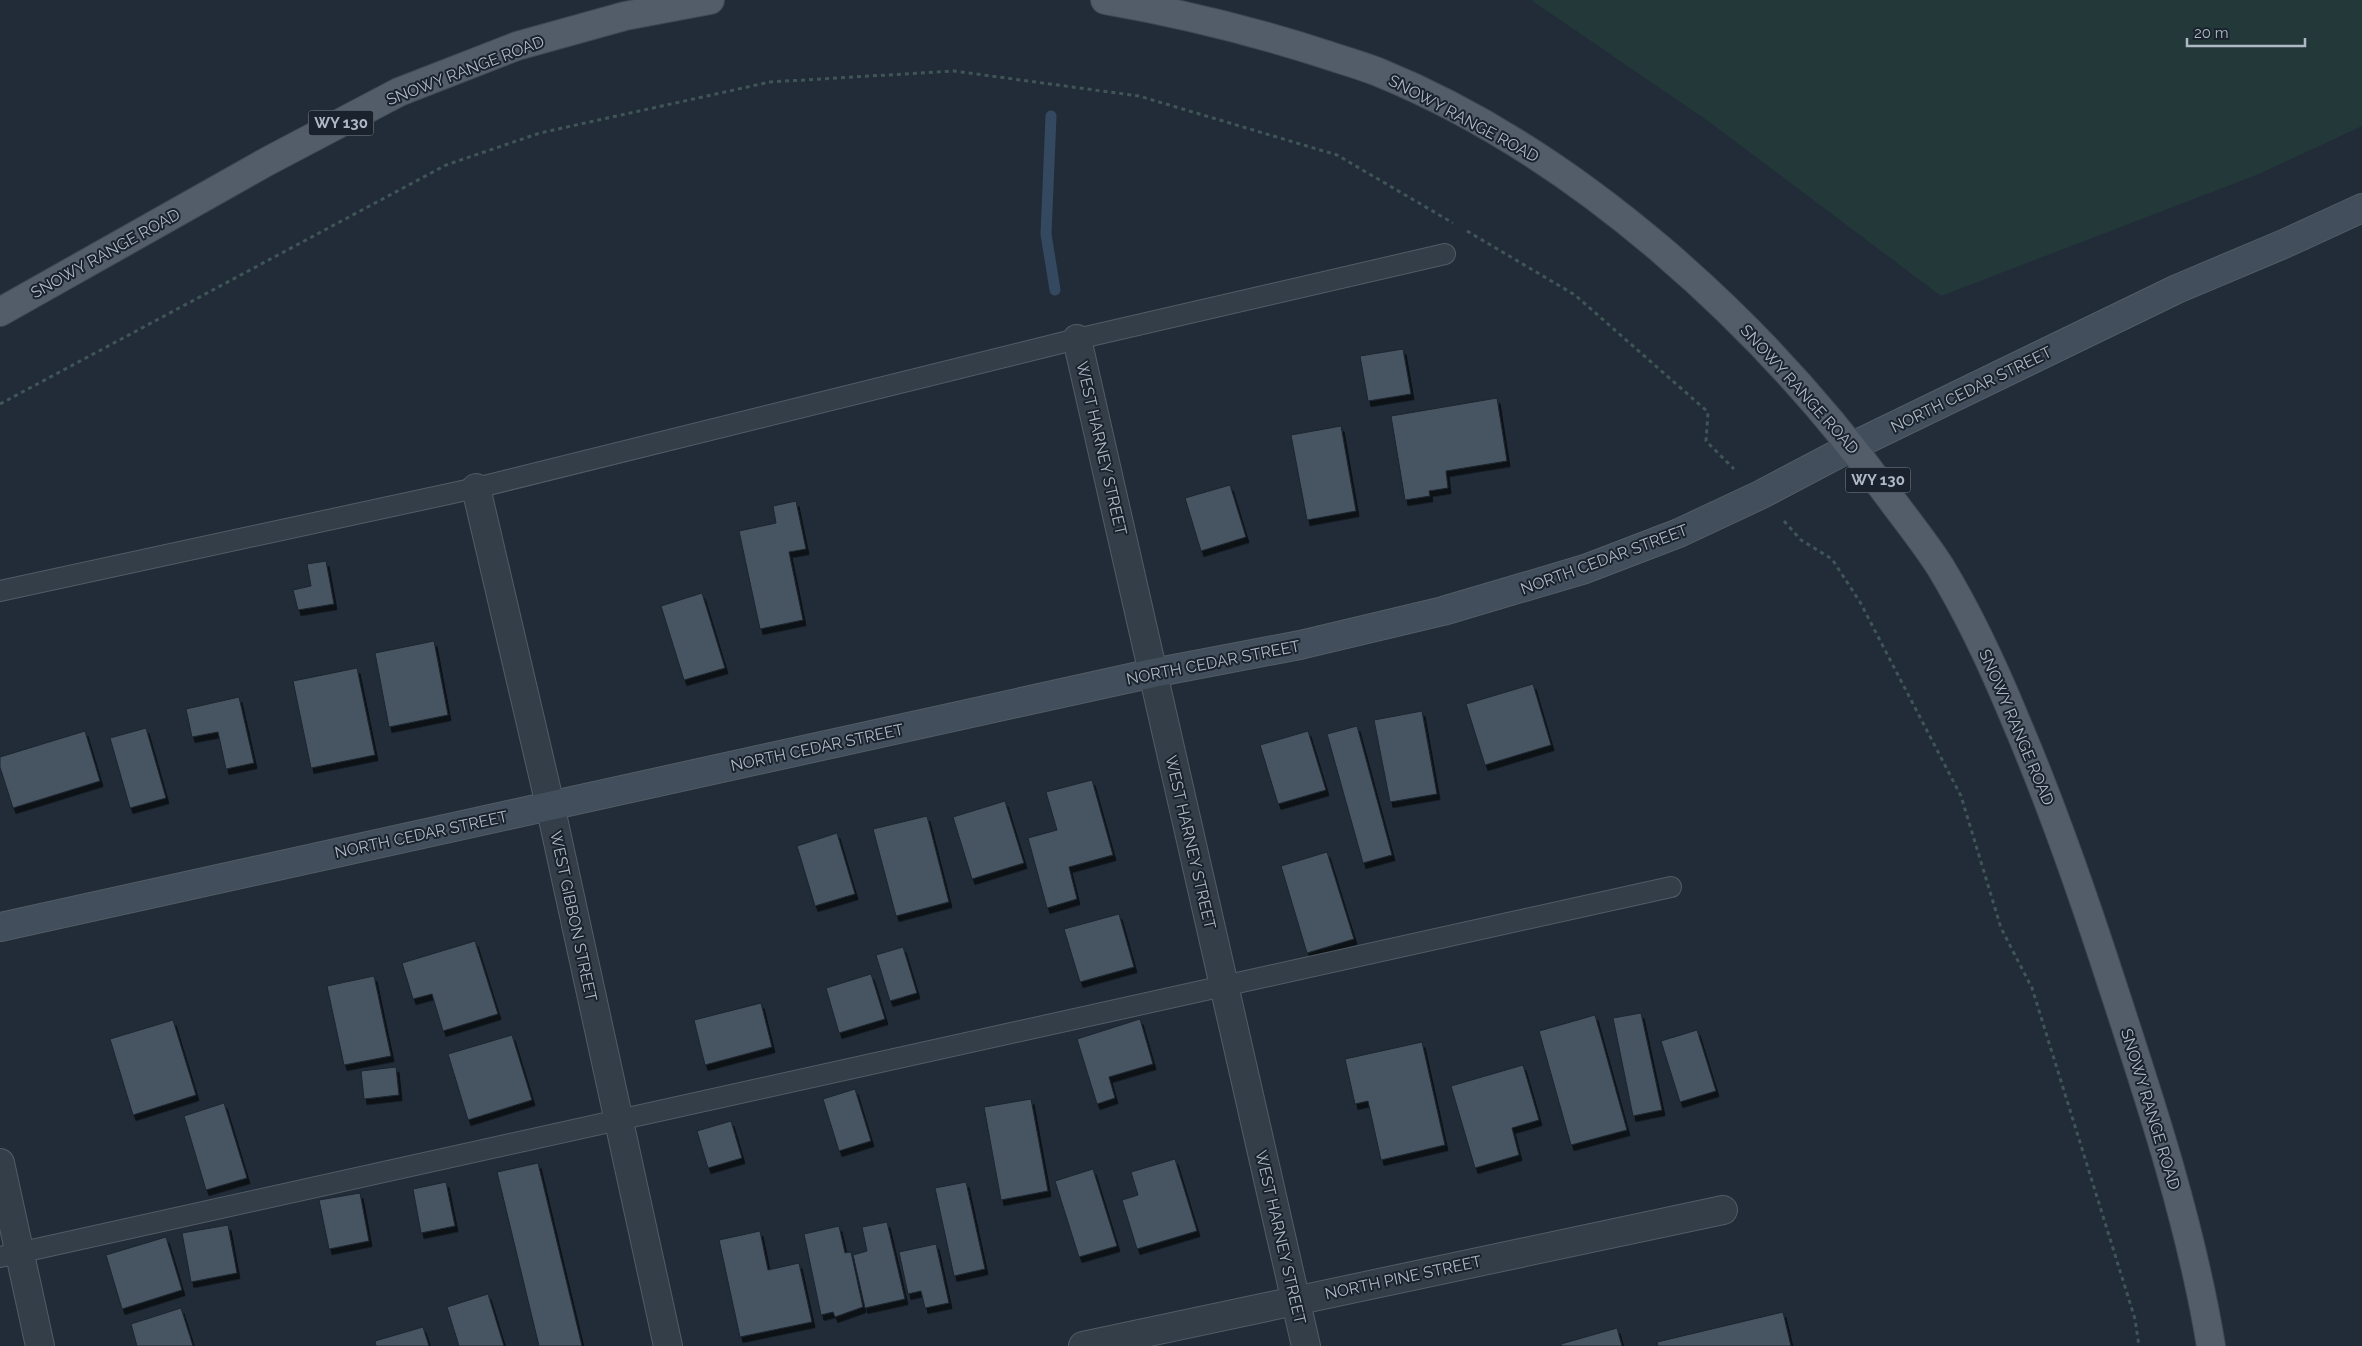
<svg xmlns="http://www.w3.org/2000/svg" width="2362" height="1346" font-family="Raleway,sans-serif">
	<style>
		.green { fill: #233839 }
		.lines { fill: none; stroke-linecap: round; stroke-linejoin: round }
		.stream { stroke: #34495f; stroke-width: 11 }
		.building { fill: #475462; stroke: #1c252f; filter: url(#shadow) }
		.lane-casing { stroke: #525c66; stroke-width: 22 }
		.street-casing { stroke: #525c66; stroke-width: 30 }
		.secondary-casing { stroke: #525c66; stroke-width: 30 }
		.primary-casing { stroke: #3e4752; stroke-width: 30 }
		.path { stroke: #405556; stroke-width: 3; stroke-dasharray: 4 4; stroke-linecap: butt }
		.lane { stroke: #343e48; stroke-width: 20 }
		.street { stroke: #343e48; stroke-width: 28 }
		.secondary { stroke: #424e5b; stroke-width: 28 }
		.primary { stroke: #525d69; stroke-width: 28 }
		.labels { text-anchor: middle; stroke-width: 4; stroke-linejoin: round; paint-order: stroke }
		.shield { fill: #1a232d; stroke: #828c97; stroke-width: 1 }
		.shield-label { font-size: 15px; font-weight: bold; fill: #afb9c5 }
		.street-label { font-size: 16px; fill: #afb9c5; stroke: #1a232d }
	</style>
	<defs>
		<filter id="shadow"><feDropShadow dx="3" dy="5.5" stdDeviation="0" flood-color="#0009"/></filter>
	</defs>
	<rect width="100%" height="100%" fill="#212c38"/>
	<path class="green" d="M1531 0H2362V126L2259 174 1941 296 1708 121Z"/>
	<g class="lines">
		<path class="stream" d="M1051 116 1046 234 1055 290"/>
	</g>
	<g class="building">
		<path d="M1403 349 1411 394 1368 401 1360 356Z"/>
		<path d="M1497 398 1507 461 1446 471 1448 488 1429 491 1430 496 1405 500 1391 416Z"/>
		<path d="M1341 426 1356 511 1307 520 1291 435Z"/>
		<path d="M1230 485 1246 537 1201 551 1185 498Z"/>
		<path d="M796 501 806 549 789 552 803 620 760 629 739 531 776 523 773 506Z"/>
		<path d="M326 561 334 604 298 610 293 590 311 586 307 564Z"/>
		<path d="M702 593 725 668 684 680 661 606Z"/>
		<path d="M434 641 448 715 389 727 375 653Z"/>
		<path d="M357 668 375 755 311 768 293 681Z"/>
		<path d="M1533 684 1551 745 1485 765 1466 704Z"/>
		<path d="M239 697 254 763 226 769 218 732 192 737 186 709Z"/>
		<path d="M1422 711 1437 794 1390 802 1374 720Z"/>
		<path d="M1357 726 1392 855 1363 863 1327 734Z"/>
		<path d="M146 728 166 798 130 808 110 738Z"/>
		<path d="M85 731 100 781 13 808 0 767V757Z"/>
		<path d="M1308 731 1326 790 1278 804 1260 745Z"/>
		<path d="M1092 780 1113 855 1069 867 1077 899 1047 908 1028 838 1057 830 1046 792Z"/>
		<path d="M1005 801 1024 863 972 879 953 817Z"/>
		<path d="M927 816 949 902 896 916 873 829Z"/>
		<path d="M837 833 855 894 815 906 797 846Z"/>
		<path d="M1327 852 1354 939 1307 953 1281 866Z"/>
		<path d="M1119 914 1134 967 1080 982 1064 929Z"/>
		<path d="M475 941 498 1014 443 1031 432 994 413 999 402 963Z"/>
		<path d="M903 947 917 993 890 1001 876 955Z"/>
		<path d="M871 974 885 1019 839 1033 826 988Z"/>
		<path d="M374 976 391 1056 344 1065 327 986Z"/>
		<path d="M761 1003 772 1047 705 1065 694 1020Z"/>
		<path d="M1641 1013 1662 1110 1633 1116 1613 1018Z"/>
		<path d="M1595 1015 1627 1130 1571 1145 1539 1031Z"/>
		<path d="M1140 1019 1153 1064 1109 1077 1115 1098 1097 1104 1077 1039Z"/>
		<path d="M173 1020 196 1095 133 1115 110 1039Z"/>
		<path d="M1697 1030 1716 1091 1680 1102 1661 1041Z"/>
		<path d="M512 1035 532 1100 468 1120 448 1054Z"/>
		<path d="M1422 1042 1445 1145 1381 1160 1368 1101 1355 1104 1345 1059Z"/>
		<path d="M1523 1065 1539 1120 1512 1128 1519 1155 1475 1168 1451 1086Z"/>
		<path d="M396 1067 399 1095 364 1099 361 1071Z"/>
		<path d="M855 1089 871 1141 839 1151 823 1099Z"/>
		<path d="M1031 1099 1048 1191 1001 1200 984 1107Z"/>
		<path d="M224 1103 247 1178 206 1190 184 1116Z"/>
		<path d="M731 1121 742 1158 708 1168 697 1131Z"/>
		<path d="M1175 1159 1197 1231 1137 1249 1122 1200 1138 1195 1131 1172Z"/>
		<path d="M538 1163 582 1346H539L497 1172Z"/>
		<path d="M1093 1169 1117 1246 1079 1257 1055 1181Z"/>
		<path d="M446 1182 455 1226 421 1233 413 1189Z"/>
		<path d="M966 1182 985 1269 954 1276 935 1188Z"/>
		<path d="M360 1193 369 1241 329 1249 319 1200Z"/>
		<path d="M887 1222 905 1299 865 1308 853 1255 867 1251 862 1227Z"/>
		<path d="M228 1225 237 1273 191 1282 182 1233Z"/>
		<path d="M839 1226 845 1253 851 1252 863 1307 835 1317 833 1312 821 1315 804 1234Z"/>
		<path d="M760 1231 768 1270 799 1263 812 1322 740 1337 719 1240Z"/>
		<path d="M166 1237 182 1290 122 1309 106 1255Z"/>
		<path d="M936 1244 949 1303 925 1308 921 1291 908 1294 899 1252Z"/>
		<path d="M488 1294 504 1346H459L447 1307Z"/>
		<path d="M181 1308 193 1346H137L131 1324Z"/>
		<path d="M1783 1312 1791 1346H1658L1657 1342Z"/>
		<path d="M423 1327 429 1346H376L375 1341Z"/>
		<path d="M1617 1328 1622 1346H1562L1561 1344Z"/>
	</g>
	<g class="lines">
		<g class="lane-casing">
			<g id="lane">
				<path d="M0 591 476 488 1077 339 1445 254"/>
				<path d="M0 1257 1671 887"/>
			</g>
		</g>
		<g class="street-casing">
			<g id="street">
				<path d="M1077 339 1306 1346"/>
				<path d="M476 488 550 805 668 1346"/>
				<path d="M0 1163 40 1346"/>
				<path d="M1083 1346 1723 1210"/>
			</g>
		</g>
		<g class="secondary-casing">
			<path id="secondary" d="M0 927 1153 673 1300 645 1443 611 1585 569 1679 533 1760 495 1853 446 2177 289 2286 243 2362 208"/>
		</g>
		<g class="primary-casing">
			<g id="primary">
				<path d="M1105 0C1179 13 1253 31 1324 54 1342 60 1360 65 1378 72 1579 154 1765 325 1891 499 1908 522 1926 544 1941 568 1970 616 1994 668 2015 719 2051 803 2081 889 2109 975 2149 1097 2190 1219 2211 1346"/>
				<path d="M0 312 268 161 399 92 517 46 625 16 710 0"/>
			</g>
		</g>
		<g class="path">
			<path d="M1467 231 1575 295 1708 412 1706 441 1734 469"/>
			<path d="M0 404 446 165 540 133 770 82 954 71 1139 96 1337 155 1453 223"/>
			<path d="M1784 521 1801 540 1832 559 1860 602 1961 796 2001 928 2032 988 2135 1319 2139 1346"/>
		</g>
		<use href="#lane" class="lane"/>
		<use href="#street" class="street"/>
		<use href="#secondary" class="secondary"/>
		<use href="#primary" class="primary"/>
	</g>
	<g class="labels">
		<g class="shield">
			<rect x="308.5" y="110.5" width="65" height="25" rx="4"/>
			<rect x="1845.5" y="467.5" width="65" height="25" rx="4"/>
		</g>
		<g class="shield-label">
			<text x="341" y="128">WY 130</text>
			<text x="1878" y="485">WY 130</text>
		</g>
		<g class="street-label">
			<text transform="translate(465 70) rotate(-21)" y="6">SNOWY RANGE ROAD</text>
			<text transform="translate(1464 118) rotate(28)" y="6">SNOWY RANGE ROAD</text>
			<text transform="translate(105 253) rotate(-29)" y="6">SNOWY RANGE ROAD</text>
			<text transform="translate(1800 389) rotate(48)" y="6">SNOWY RANGE ROAD</text>
			<text transform="translate(1971 389) rotate(-26)" y="6">NORTH CEDAR STREET</text>
			<text transform="translate(1102 448) rotate(77)" y="6">WEST HARNEY STREET</text>
			<text transform="translate(1604 559) rotate(-20)" y="6">NORTH CEDAR STREET</text>
			<text transform="translate(1213 662) rotate(-11)" y="6">NORTH CEDAR STREET</text>
			<text transform="translate(2017 727) rotate(67)" y="6">SNOWY RANGE ROAD</text>
			<text transform="translate(817 747) rotate(-12)" y="6">NORTH CEDAR STREET</text>
			<text transform="translate(421 834) rotate(-12)" y="6">NORTH CEDAR STREET</text>
			<text transform="translate(1191 842) rotate(77)" y="6">WEST HARNEY STREET</text>
			<text transform="translate(574 916) rotate(78)" y="6">WEST GIBBON STREET</text>
			<text transform="translate(2151 1109) rotate(73)" y="6">SNOWY RANGE ROAD</text>
			<text transform="translate(1281 1237) rotate(77)" y="6">WEST HARNEY STREET</text>
			<text transform="translate(1403 1277) rotate(-12)" y="6">NORTH PINE STREET</text>
		</g>
	</g>
	<path d="M2187 38v8h118v-8" fill="none" stroke="#afb9c5" stroke-width="2.5"/>
	<text x="2194" y="38" font-size="15" fill="#afb9c5" stroke="#1a232d" stroke-width="4" paint-order="stroke">20 m</text>
</svg>
